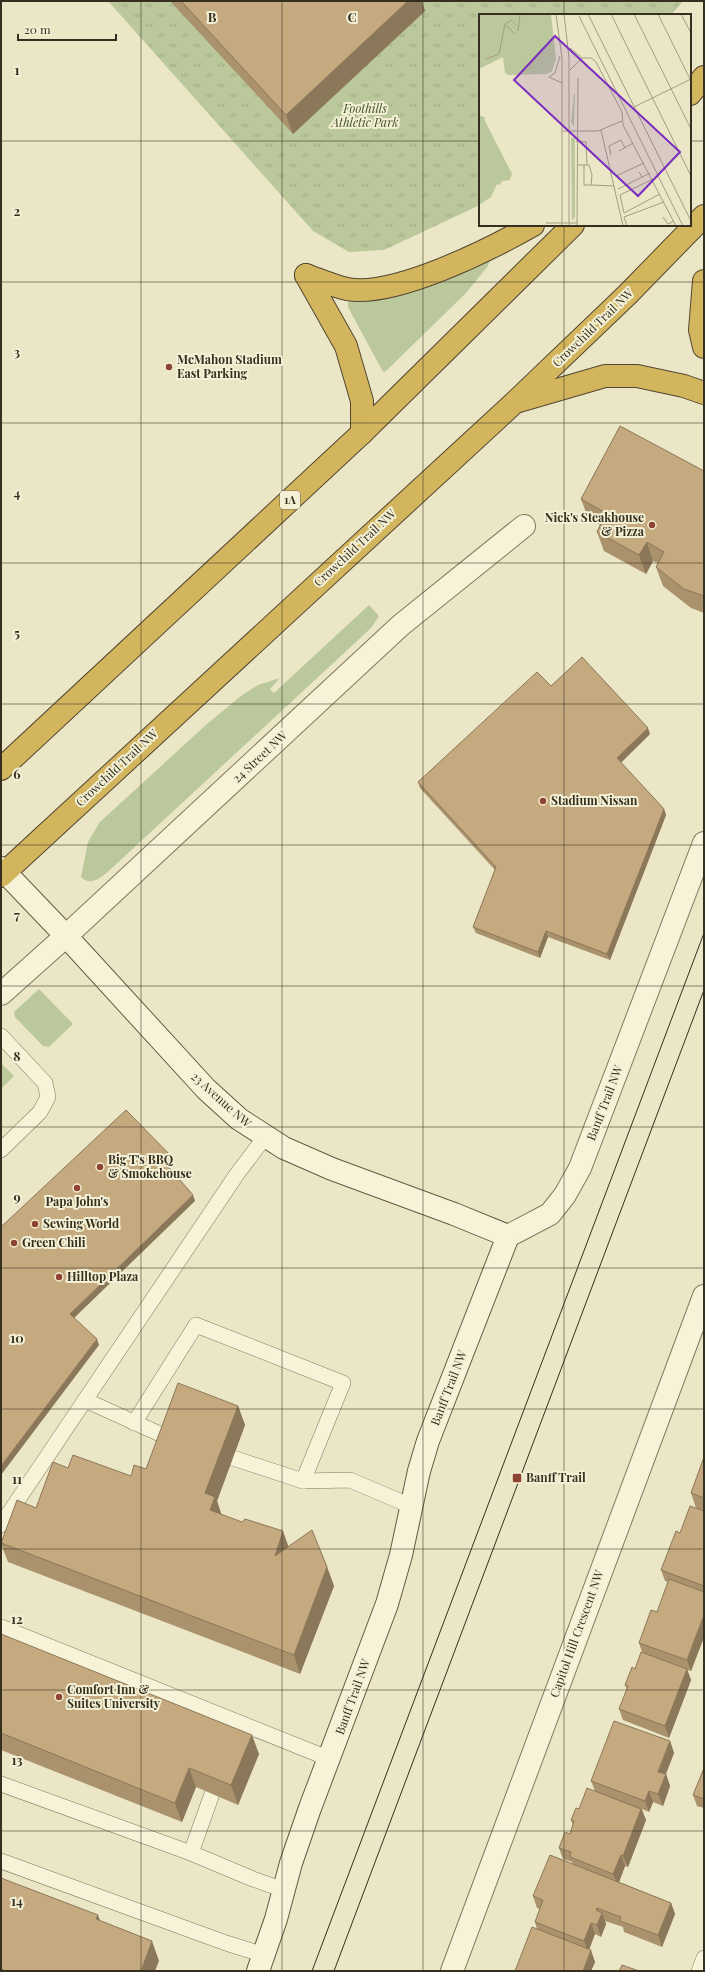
<svg xmlns="http://www.w3.org/2000/svg" width="705" height="1972" font-family="'Playfair Display',serif">
	<style>
		.grass { fill: #bac89b }
		.park { fill: url(#park-tufts) }
		.lines { fill: none; stroke-linecap: round; stroke-linejoin: round }
		.lane-casing { stroke: #84795d; stroke-width: 16 }
		.street-casing { stroke: #84795d; stroke-width: 24 }
		.secondary-casing { stroke: #665a40; stroke-width: 24 }
		.highway-casing { stroke: #534731; stroke-width: 24 }
		.lane { stroke: #f6f3d9; stroke-width: 15 }
		.street { stroke: #f6f3d9; stroke-width: 22 }
		.secondary { stroke: #f6f3d9; stroke-width: 22 }
		.highway { stroke: #d3b55e; stroke-width: 22 }
		.tram { stroke: #362f20; stroke-width: 1 }
		.wall { fill: #aa926d }
		.shaded-wall { fill: #8b7759 }
		.building { fill: #c6aa7f; stroke: #8b7759 }
		.grid { fill: none; stroke: #362f20; stroke-width: 1; stroke-opacity: 0.55 }
		.poi-dot { fill: #8f4332; stroke: #f3f0d5; stroke-width: 1.5 }
		.labels { text-anchor: middle; stroke-width: 4; stroke-linejoin: round; paint-order: stroke }
		.shield { fill: #f3f0d5; stroke: #6f6956; stroke-width: 1 }
		.shield-label { font-size: 11px; font-weight: bold; fill: #362f20 }
		.park-label { font-size: 12px; font-style: italic; fill: #3f5128; stroke: #f3f0d5 }
		.street-label { font-size: 12px; fill: #362f20; stroke: #f3f0d5 }
		.poi-label { font-size: 12px; font-weight: bold; fill: #362f20; stroke: #f3f0d5; text-anchor: start }
		.inset-road { fill: none; stroke: #a39d84; stroke-width: 1 }
		.view { fill: #7b2cbf; fill-opacity: 0.15; stroke: #7b2cbf; stroke-width: 2 }
		.inset-edge { fill: none; stroke: #362f20; stroke-width: 2 }
		.grid-label { font-size: 13px; text-anchor: middle; font-weight: bold; fill: #362f20; stroke: #f3f0d5; stroke-width: 4; stroke-linejoin: round; paint-order: stroke }
	</style>
	<defs>
		<pattern id="park-tufts" width="24" height="20" patternUnits="userSpaceOnUse"><rect width="24" height="20" fill="#bac89b"/><path d="M3 7l-1-3M5 7V3M7 7l1-3M15 17l-1-3M17 17v-4M19 17l1-3" fill="none" stroke="#a0ac85"/></pattern>
	</defs>
	<rect width="100%" height="100%" fill="#ebe6c6"/>
	<g class="grass">
		<path d="M486 261 489 262 488 266 466 293 387 370 384 372 382 370 348 307V302L351 300 404 295Z"/>
		<path d="M369 605 379 616 371 628 113 867C104 875 92 888 81 877L88 842 100 822 207 724 241 696 258 685 280 678 270 689 274 693Z"/>
		<path d="M39 989 73 1024 49 1047 43 1046 15 1017 14 1012Z"/>
		<path d="M1 1063 14 1076 1 1089Z"/>
	</g>
	<path class="park" d="M108 1H683L671 15H480V205L384 250 349 252 313 231Z"/>
	<g class="lines">
		<g class="lane-casing">
			<g id="lane">
				<path d="M1 1036 45 1083 48 1097 40 1112 1 1150"/>
				<path d="M85 1400 171 1439"/>
				<path d="M134 1423 196 1325 343 1383 303 1481"/>
				<path d="M233 1458 303 1481 350 1480 411 1506"/>
				<path d="M1 1525 237 1174 265 1137"/>
				<path d="M1 1627 330 1759"/>
				<path d="M1 1784 191 1853"/>
				<path d="M212 1794 191 1853 253 1879 284 1890"/>
				<path d="M1 1861 226 1943 264 1955"/>
				<path d="M699 1971 704 1958"/>
			</g>
		</g>
		<g class="street-casing">
			<g id="street">
				<path d="M1 994 66 936 401 625 524 526"/>
				<path d="M508 1236 550 1214 565 1195 580 1168 704 843"/>
				<path d="M452 1971 704 1296"/>
			</g>
		</g>
		<g class="secondary-casing">
			<path id="secondary" d="M1 868 66 936 206 1089 239 1119 284 1148 332 1169 454 1214 508 1236 428 1441 419 1471 401 1555 387 1604 310 1808 291 1863 276 1919 258 1971"/>
		</g>
		<g class="highway-casing">
			<g id="highway">
				<path d="M690 94 704 77"/>
				<path d="M306 275C320 280 333 286 347 289 394 298 491 249 533 225"/>
				<path d="M306 275 346 346 362 401V433"/>
				<path d="M704 281 700 330 704 347"/>
				<path d="M519 401 605 376H637L684 386 704 393"/>
				<path d="M1 769 362 433 573 225"/>
				<path d="M1 876 514 403 627 295 704 216"/>
			</g>
		</g>
		<use href="#lane" class="lane"/>
		<use href="#street" class="street"/>
		<use href="#secondary" class="secondary"/>
		<use href="#highway" class="highway"/>
		<g class="tram">
			<path d="M312 1971 704 933"/>
			<path d="M334 1971 704 990"/>
		</g>
	</g>
	<g class="wall">
		<path d="M170 1H422L425 11 293 134Z"/>
		<path d="M704 471V613L691 608 663 586 656 567 658 563 653 561 646 574 604 551 597 532 600 525 588 518 581 499Z"/>
		<path d="M551 686 650 734 621 763 664 809 666 815 610 960 548 937 540 958 476 933 473 927 495 870 420 788 418 782Z"/>
		<path d="M238 1406 245 1425 217 1501 221 1514 289 1546 327 1567 334 1586 300 1674 8 1562 1 1544V1542L36 1508 68 1468 131 1476 146 1469Z"/>
		<path d="M704 1457V1511L696 1508 691 1493Z"/>
		<path d="M704 1511V1637L691 1671 687 1670 691 1680 669 1738 623 1720 619 1709 627 1689 625 1685 635 1669 642 1652 639 1643 657 1612 668 1582 665 1581 661 1570Z"/>
		<path d="M1 1634 259 1754 238 1805 196 1787 182 1822 1 1750Z"/>
		<path d="M670 1741 674 1753 666 1774 670 1786 663 1806 653 1802 649 1812 642 1809 646 1820 628 1867 625 1866 619 1882 671 1903 675 1914 662 1947 624 1932 623 1927 605 1921 606 1924 601 1937 595 1934 589 1950 595 1962 591 1971H515L537 1929 535 1922 540 1909 537 1908 533 1896 573 1864 572 1862 563 1859 559 1848 570 1834 573 1825 571 1820 579 1809 595 1791 591 1781Z"/>
		<path d="M704 1768V1808L697 1806 693 1795Z"/>
	</g>
	<g class="shaded-wall">
		<path d="M408 1H422L425 11 293 134 286 115Z"/>
		<path d="M647 542 653 561 646 574 639 555Z"/>
		<path d="M648 728 650 734 619 764 617 758Z"/>
		<path d="M664 809 666 815 610 960 607 954Z"/>
		<path d="M546 931 548 937 540 958 538 952Z"/>
		<path d="M173 1158 175 1164 168 1170 166 1164Z"/>
		<path d="M193 1195 195 1201 72 1320 70 1314Z"/>
		<path d="M97 1339 99 1345 1 1475V1466Z"/>
		<path d="M238 1406 245 1425 217 1501 222 1516 210 1510 205 1493Z"/>
		<path d="M283 1531 290 1551 275 1556Z"/>
		<path d="M327 1567 334 1586 300 1674 294 1655Z"/>
		<path d="M704 1615V1637L691 1671 687 1660Z"/>
		<path d="M687 1669 691 1680 669 1738 665 1726Z"/>
		<path d="M252 1735 259 1754 238 1805 231 1785Z"/>
		<path d="M670 1741 674 1753 662 1783 658 1772Z"/>
		<path d="M189 1768 196 1787 182 1822 175 1803Z"/>
		<path d="M666 1774 670 1786 663 1806 658 1794Z"/>
		<path d="M649 1791 653 1802 649 1812 645 1801Z"/>
		<path d="M641 1809 646 1820 628 1867 623 1856Z"/>
		<path d="M621 1855 625 1866 618 1885 613 1874Z"/>
		<path d="M671 1903 675 1914 662 1947 658 1935Z"/>
		<path d="M597 1908 600 1917 602 1913 606 1924 601 1937 597 1925 596 1910Z"/>
		<path d="M98 1915 105 1934 96 1919Z"/>
		<path d="M591 1923 595 1934 588 1952 584 1941Z"/>
		<path d="M152 1941 159 1961 155 1971H141Z"/>
		<path d="M591 1950 595 1962 591 1971H583Z"/>
	</g>
	<g class="building">
		<path d="M181 1H408L286 115Z"/>
		<path d="M620 426 704 471V596L684 589 656 567 664 552 647 542 639 555 597 532 606 513 581 499Z"/>
		<path d="M582 657 648 728 617 758 664 809 607 954 546 931 538 952 473 927 496 867 418 782 537 672 551 686Z"/>
		<path d="M126 1110 173 1158 166 1164 193 1195 70 1314 97 1339 1 1466V1227Z"/>
		<path d="M178 1383 238 1406 205 1493 215 1497 210 1510 242 1522 245 1519 283 1531 275 1556 312 1530 327 1567 294 1655 1 1543 17 1500 36 1508 53 1462 68 1468 73 1455 131 1476 134 1465 146 1469Z"/>
		<path d="M704 1457V1498L691 1493Z"/>
		<path d="M690 1506 704 1511V1586L661 1570 676 1531 680 1533Z"/>
		<path d="M669 1579 704 1592V1615L687 1660 639 1643 651 1610 657 1612Z"/>
		<path d="M1 1634 252 1735 231 1785 189 1768 175 1803 1 1733Z"/>
		<path d="M641 1652 687 1669 665 1726 619 1709 628 1686 625 1685 632 1667 635 1669Z"/>
		<path d="M614 1721 670 1741 658 1772 666 1774 658 1794 649 1791 645 1801 591 1781Z"/>
		<path d="M704 1768V1799L693 1795Z"/>
		<path d="M587 1788 641 1809 623 1856 621 1855 613 1874 570 1857 571 1852 559 1848 565 1832 570 1834 574 1821 571 1820 576 1808 579 1809Z"/>
		<path d="M550 1855 671 1903 658 1935 620 1921 621 1917 597 1908 596 1910 602 1913 597 1925 591 1923 584 1941 535 1922 543 1900 533 1896Z"/>
		<path d="M1 1878 98 1915 96 1919 152 1941 141 1971H6L1 1969Z"/>
		<path d="M532 1927 591 1950 583 1971H515Z"/>
		<path d="M622 1965 639 1971H619Z"/>
	</g>
	<path class="grid" d="M141 1V1971M282 1V1971M423 1V1971M564 1V15M1 141H480M690 141H704M564 225V1971M1 282H704M1 423H704M1 563H704M1 704H704M1 845H704M1 986H704M1 1127H704M1 1268H704M1 1409H704M1 1549H704M1 1690H704M1 1831H704"/>
	<g class="poi-dot">
		<circle cx="169" cy="367" r="4"/>
		<circle cx="652" cy="525" r="4"/>
		<circle cx="543" cy="801" r="4"/>
		<circle cx="100" cy="1167" r="4"/>
		<circle cx="77" cy="1188" r="4"/>
		<circle cx="35" cy="1224" r="4"/>
		<circle cx="14" cy="1243" r="4"/>
		<circle cx="59" cy="1277" r="4"/>
		<rect x="512" y="1473" width="10" height="10" rx="2"/>
		<circle cx="59" cy="1697" r="4"/>
	</g>
	<g class="labels">
		<rect class="shield" x="280" y="491" width="20" height="18" rx="3"/>
		<g class="shield-label">
			<text x="290" y="504">1A</text>
		</g>
		<g class="park-label">
			<text x="365" y="113">Foothills<tspan x="365" dy="14">Athletic Park</tspan></text>
		</g>
		<g class="street-label">
			<text transform="translate(593 328) rotate(-44)" y="4">Crowchild Trail NW</text>
			<text transform="translate(355 548) rotate(-43)" y="4">Crowchild Trail NW</text>
			<text transform="translate(260 757) rotate(-43)" y="4">24 Street NW</text>
			<text transform="translate(117 768) rotate(-43)" y="4">Crowchild Trail NW</text>
			<text transform="translate(221 1100) rotate(42)" y="4">23 Avenue NW</text>
			<text transform="translate(605 1103) rotate(-69)" y="4">Banff Trail NW</text>
			<text transform="translate(449 1388) rotate(-69)" y="4">Banff Trail NW</text>
			<text transform="translate(577 1634) rotate(-70)" y="4">Capitol Hill Crescent NW</text>
			<text transform="translate(353 1697) rotate(-70)" y="4">Banff Trail NW</text>
		</g>
		<g class="poi-label">
			<text x="177" y="364">McMahon Stadium<tspan x="177" dy="14">East Parking</tspan></text>
			<text x="644" y="522" text-anchor="end">Nick's Steakhouse<tspan x="644" dy="14">&amp; Pizza</tspan></text>
			<text x="551" y="805">Stadium Nissan</text>
			<text x="108" y="1164">Big T's BBQ<tspan x="108" dy="14">&amp; Smokehouse</tspan></text>
			<text x="77" y="1206" text-anchor="middle">Papa John's</text>
			<text x="43" y="1228">Sewing World</text>
			<text x="22" y="1247">Green Chili</text>
			<text x="67" y="1281">Hilltop Plaza</text>
			<text x="526" y="1482">Banff Trail</text>
			<text x="67" y="1694">Comfort Inn &amp;<tspan x="67" dy="14">Suites University</tspan></text>
		</g>
	</g>
	<g transform="translate(479 14)">
		<rect width="212" height="212" fill="#ebe6c6"/>
		<path d="M95 79 96 80 95 113 92 108ZM0 101 7 104 5 105 33 160 31 166 23 167 21 171 18 170 12 183 0 191ZM96 123V203L93 206 92 124Z" fill="#bac89b"/>
		<path d="M0 0H72L77 45 73 57 68 60 29 61 26 59 24 43 0 55Z" fill="#bac89b"/>
		<path class="inset-road" d="M77 0 83 44V212M85 0 90 44V212M109 0 212 207M132 0 212 162M155 0 212 115M179 0 212 67M202 0 212 19M100 2 204 212M26 10 36 20M39 17 41 0M91 34 103 44M103 44H112L117 48 143 98 144 111 197 212M7 45 20 40 26 10 32 6 37 11M91 56 103 44M70 63 76 59 81 42M70 63 83 69M155 93 212 65M122 116 144 212M83 117H119L143 107M97 127 107 128 108 151H98M140 137 154 129M132 141 130 132 142 126 146 134M105 151V171H112M108 151H110L113 161 112 171 135 172M160 158 163 163 171 159M137 162 165 149M174 165 141 181 145 199 181 180M139 175 163 163M184 203 189 210 195 207M67 209H98M98 212 99 64M148 212 145 203 185 188"/>
		<path class="view" d="M76 22 201 138 159 182 35 66Z"/>
		<rect width="212" height="212" class="inset-edge"/>
	</g>
	<g class="grid-label">
		<text x="212" y="22">B</text>
		<text x="352" y="22">C</text>
		<text x="17" y="75">1</text>
		<text x="17" y="216">2</text>
		<text x="17" y="357">3</text>
		<text x="17" y="498">4</text>
		<text x="17" y="638">5</text>
		<text x="17" y="779">6</text>
		<text x="17" y="920">7</text>
		<text x="17" y="1061">8</text>
		<text x="17" y="1202">9</text>
		<text x="17" y="1343">10</text>
		<text x="17" y="1484">11</text>
		<text x="17" y="1624">12</text>
		<text x="17" y="1765">13</text>
		<text x="17" y="1906">14</text>
	</g>
	<rect width="705" height="1972" fill="none" stroke="#362f20" stroke-width="4"/>
	<path d="M18 34v6h98v-6" fill="none" stroke="#362f20" stroke-width="2"/>
	<text x="24" y="34" font-size="12" fill="#362f20" stroke="#f3f0d5" stroke-width="3" paint-order="stroke">20 m</text>
</svg>
